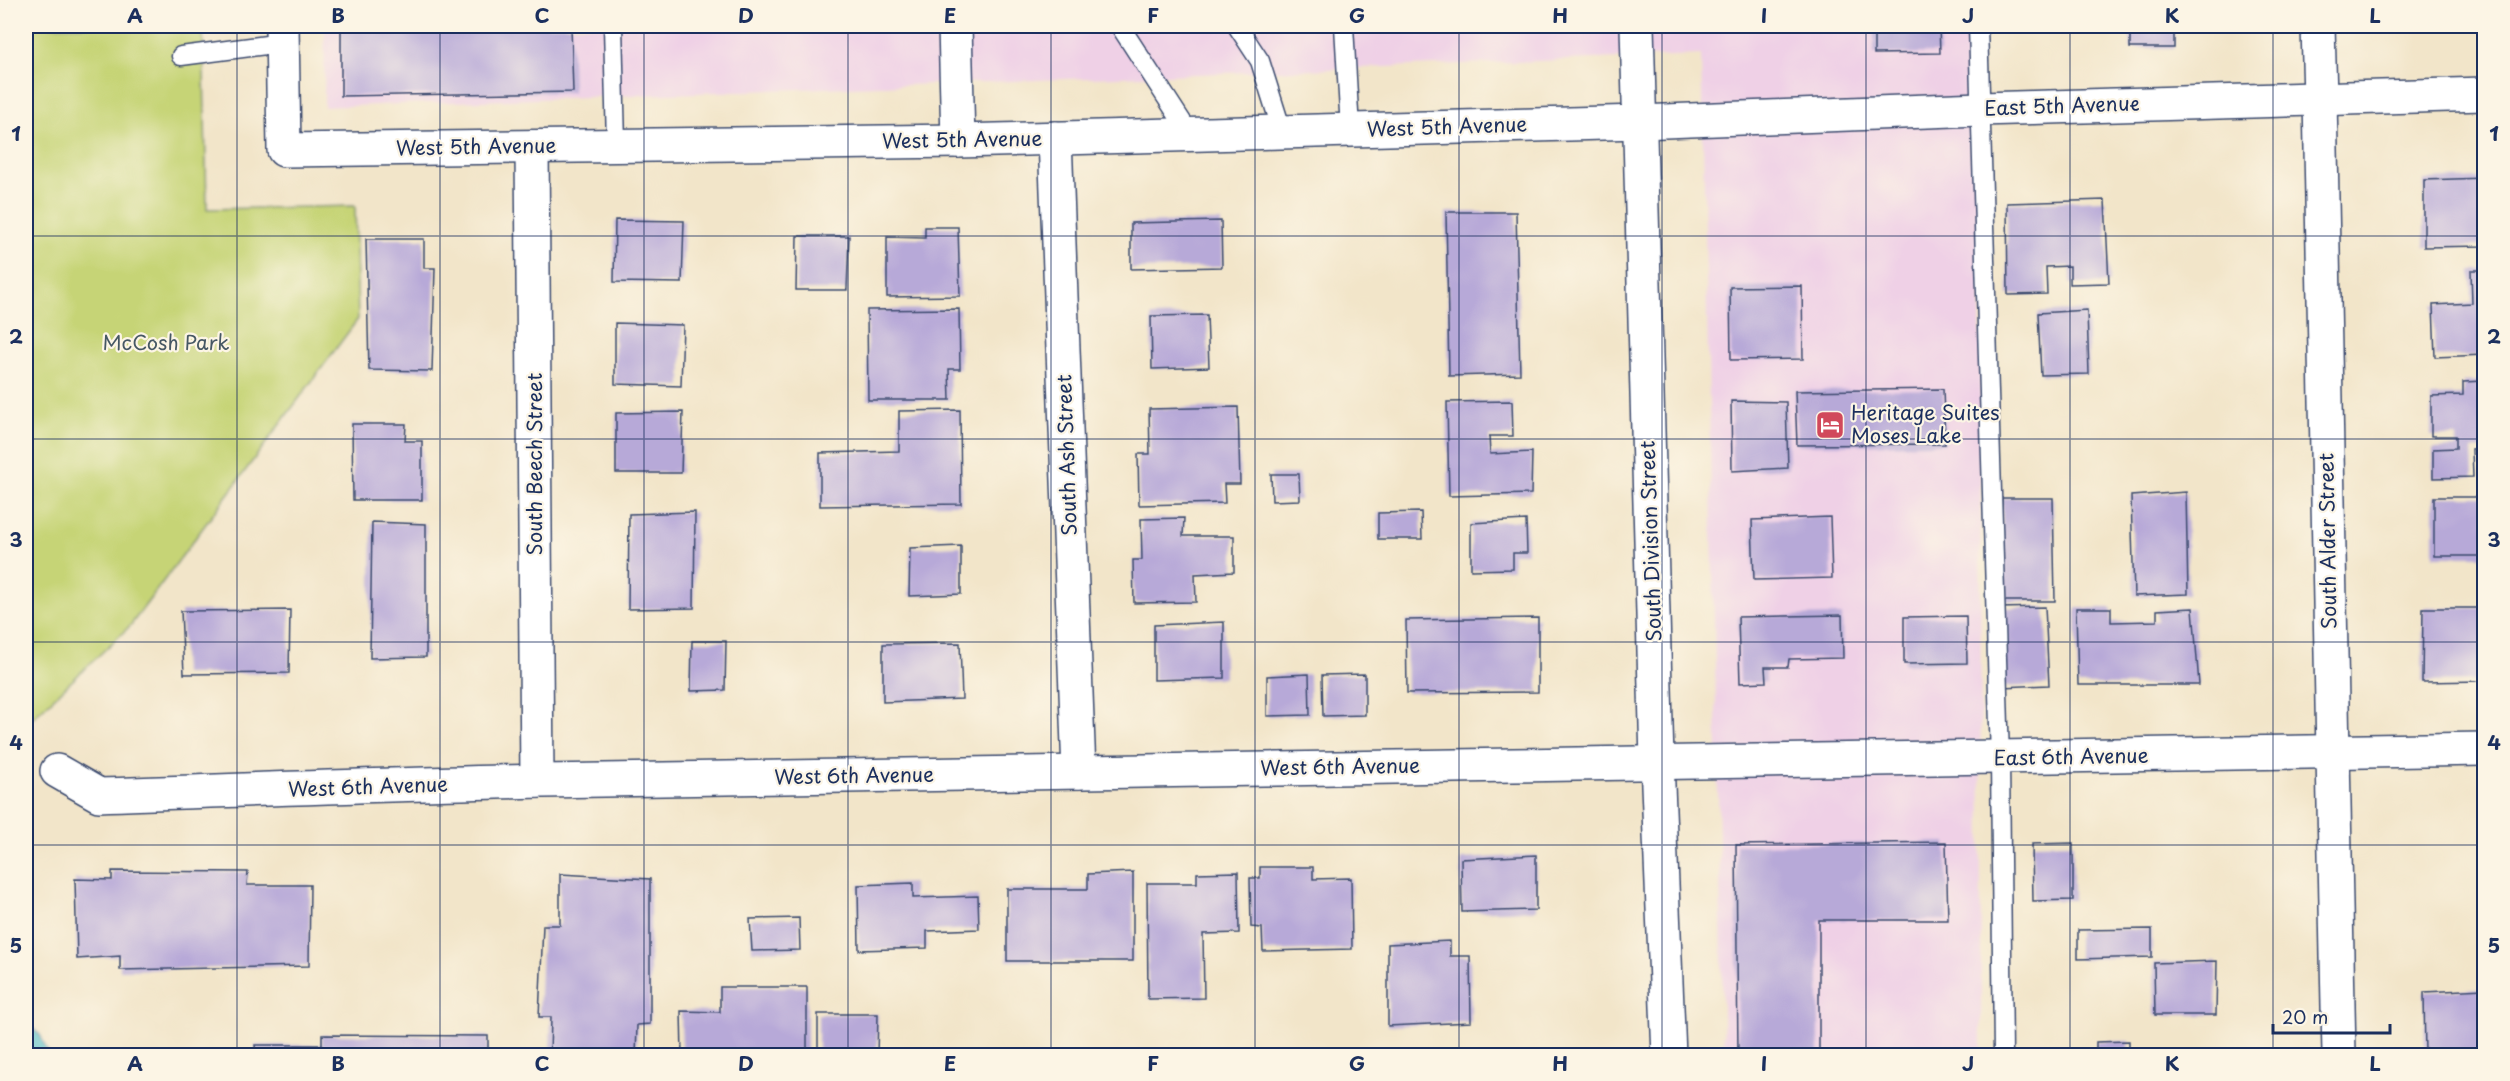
<svg xmlns="http://www.w3.org/2000/svg" width="2510" height="1081" font-family="'Playpen Sans',sans-serif">
	<style>
		.built { fill: #efd0e6 }
		.green { fill: #c6d476; stroke: #70826a; stroke-width: 1.5 }
		.water { fill: #52c0c9; stroke: #367894; stroke-width: 1.5 }
		.building { fill: #b7a9d8 }
		.lines { fill: none; stroke-linecap: round; stroke-linejoin: round }
		.service-casing { stroke: #3b4a6e; stroke-width: 21 }
		.minor-casing { stroke: #3b4a6e; stroke-width: 36 }
		.tertiary-casing { stroke: #3b4a6e; stroke-width: 36 }
		.secondary-casing { stroke: #3b4a6e; stroke-width: 36 }
		.service { stroke: #fff; stroke-width: 18 }
		.minor { stroke: #fff; stroke-width: 33 }
		.tertiary { stroke: #fff; stroke-width: 33 }
		.secondary { stroke: #fff; stroke-width: 33 }
		.grid { fill: none; stroke: #1b2f5e; stroke-width: 1.5; stroke-opacity: 0.55 }
		.labels { text-anchor: middle; stroke-width: 4.5; stroke-linejoin: round; paint-order: stroke }
		.street-label { font-size: 20px; fill: #1b2f5e; stroke: #fcf5e5 }
		.park-label { font-size: 20px; fill: #465864; stroke: #fcf5e5 }
		.poi-label { font-size: 20px; fill: #1b2f5e; stroke: #fcf5e5; text-anchor: start }
		.neatline { fill: none; stroke: #1b2f5e; stroke-width: 2 }
		.grid-label { font-size: 20px; text-anchor: middle; font-weight: bold; fill: #1b2f5e }
	</style>
	<rect width="100%" height="100%" fill="#fcf5e5"/>
	<filter id="ink" filterUnits="userSpaceOnUse"><feTurbulence type="fractalNoise" baseFrequency=".0167" numOctaves="2"/><feDisplacementMap in="SourceGraphic" scale="12" xChannelSelector="R" yChannelSelector="G"/><feConvolveMatrix kernelMatrix="1 2 1 2 8 2 1 2 1" color-interpolation-filters="sRGB"/></filter>
	<filter id="wash" filterUnits="userSpaceOnUse"><feTurbulence type="fractalNoise" baseFrequency=".008" numOctaves="4" result="noise"/><feDisplacementMap in="SourceGraphic" scale="24" xChannelSelector="R" yChannelSelector="G"/><feGaussianBlur stdDeviation="1.35" result="paint"/><feColorMatrix in="noise" values="0 0 0 0 0 0 0 0 0 0 0 0 0 0 0 0 0 1.4 0 .05"/><feComposite in="paint" operator="in"/></filter>
	<g filter="url(#wash)">
		<rect width="100%" height="100%" fill="#f2e5c9"/>
		<path class="built" d="M325 26H1980L1981 1055H1724L1701 55 324 107Z"/>
		<path class="green" d="M26 26H203L207 209 355 206 358 319 130 626 26 724Z"/>
		<path class="water" d="M26 1023 40 1035 49 1055H26Z"/>
		<g id="blocks">
			<g class="building">
				<path d="M341 26H571L573 92 341 96Z"/>
				<path d="M1874 26H1939L1940 53 1874 54Z"/>
				<path d="M2097 26H2174V48H2130V28H2097Z"/>
				<path d="M2484 178V246L2424 247V180Z"/>
				<path d="M2105 200 2109 283 2070 284V266L2046 267 2047 294 2008 295 2007 203Z"/>
				<path d="M1446 212H1516L1520 374 1449 376Z"/>
				<path d="M615 220 684 221 682 283 614 282Z"/>
				<path d="M1221 221 1222 267 1131 269V223Z"/>
				<path d="M925 227H958L960 296 887 297V237L925 238Z"/>
				<path d="M797 236H849L847 290H796Z"/>
				<path d="M366 239H424V268H435L432 371 369 370Z"/>
				<path d="M2471 270H2484V355L2435 357 2433 305 2472 303Z"/>
				<path d="M1802 286 1803 359 1731 360 1730 287Z"/>
				<path d="M959 309 960 369H949L950 400H868L867 310Z"/>
				<path d="M2087 310 2089 374 2041 375 2038 313Z"/>
				<path d="M1207 315 1209 367 1152 369 1151 316Z"/>
				<path d="M615 323 683 325 681 386 615 384Z"/>
				<path d="M2484 381V448L2472 449 2473 477 2433 478V449L2456 448V436H2431V396L2463 395V382Z"/>
				<path d="M1943 389 1945 444 1797 445 1795 391Z"/>
				<path d="M1512 401 1513 436H1489L1490 454 1532 452 1531 494 1449 496 1447 402Z"/>
				<path d="M1731 401 1786 402 1788 468 1732 471Z"/>
				<path d="M1238 407 1240 484H1224L1225 503 1139 505 1138 454H1150L1149 409Z"/>
				<path d="M960 410 961 504 820 506V453L899 451V411Z"/>
				<path d="M683 412 681 473H616V413Z"/>
				<path d="M352 424H406L405 441H422V500H353Z"/>
				<path d="M1271 474H1299L1300 500 1272 501Z"/>
				<path d="M2186 492 2188 594 2134 596 2131 496Z"/>
				<rect x="2434" y="497" width="50" height="59"/>
				<path d="M2002 498H2053L2055 601H2003Z"/>
				<path d="M695 512 694 608 628 609 629 514Z"/>
				<path d="M1421 512 1422 539H1378V513Z"/>
				<path d="M1830 517 1832 578 1754 580 1752 520Z"/>
				<path d="M1184 518 1183 536H1234V572L1195 574 1196 602 1134 603 1133 560H1142L1141 519Z"/>
				<path d="M1526 520 1527 553H1513V569L1471 570V523Z"/>
				<path d="M372 522 426 524V657L370 658Z"/>
				<path d="M961 546V594L909 596 910 548Z"/>
				<path d="M2045 607 2049 685 2002 687 2000 608Z"/>
				<path d="M2076 608H2111V622L2157 621V610L2193 608 2199 685H2078Z"/>
				<path d="M2423 608H2484V681L2422 682Z"/>
				<path d="M290 610 289 673 184 674 181 611Z"/>
				<path d="M1842 615 1843 658 1789 659 1788 667H1765L1766 682 1740 683 1738 617Z"/>
				<path d="M1966 616 1967 663 1904 664V617Z"/>
				<path d="M1538 618V692L1407 693 1406 620Z"/>
				<path d="M1224 622V678L1154 680V625Z"/>
				<path d="M692 641H726L725 690 691 691Z"/>
				<path d="M960 643 962 699 883 702V644Z"/>
				<path d="M1309 674 1310 715 1267 716V676Z"/>
				<path d="M1365 674V715L1323 716 1322 675Z"/>
				<path d="M1946 842 1948 920H1819V1056H1738L1736 845Z"/>
				<path d="M2073 843V900L2033 901 2032 844Z"/>
				<path d="M1536 855V910L1462 912 1461 859Z"/>
				<path d="M1260 867H1313V879L1351 878 1352 949 1263 951 1262 928 1251 927 1250 878H1260Z"/>
				<path d="M112 871 248 872 247 885H310L309 966 120 970V956L77 959 75 879 112 880Z"/>
				<path d="M1133 872V961H1007V889H1088V874Z"/>
				<path d="M1238 872 1239 933 1203 934 1204 998 1148 999 1147 883H1197V873Z"/>
				<path d="M560 874 650 879V1024L637 1025 636 1056H550L551 1017H539L543 925H560Z"/>
				<path d="M913 883V898L978 896 979 929 927 931V948L859 950 858 885Z"/>
				<path d="M799 918 800 950 752 951 750 919Z"/>
				<path d="M2152 929V957L2078 959V930Z"/>
				<path d="M1450 941V956H1470L1471 1022 1388 1026V944Z"/>
				<path d="M2217 961 2216 1015H2155L2154 963Z"/>
				<path d="M720 987H807V1056H682L681 1011 720 1012Z"/>
				<path d="M2484 989V1056H2425L2424 992Z"/>
				<path d="M818 1014H878L877 1056H818Z"/>
				<path d="M322 1035 488 1036V1056H256L255 1045H322Z"/>
				<path d="M2129 1041V1056H2096V1042Z"/>
			</g>
		</g>
	</g>
	<g filter="url(#ink)">
		<use href="#blocks" fill-opacity="0" stroke="#3b4a6e" stroke-width="1.5"/>
		<g class="lines">
			<g class="service-casing">
				<g id="service">
					<path d="M613 26 616 144"/>
					<path d="M1120 26 1190 134"/>
					<path d="M1237 26 1260 61 1282 131"/>
					<path d="M1344 26 1350 130"/>
					<path d="M1978 26 2000 759 2003 1056"/>
					<path d="M181 56 282 43"/>
				</g>
			</g>
			<g class="minor-casing">
				<g id="minor">
					<path d="M2320 98 2339 1056"/>
					<path d="M1055 138 1079 772"/>
					<path d="M532 147 537 781"/>
					<path d="M57 771 99 795C247 790 395 784 543 781 1190 768 1837 762 2484 749"/>
				</g>
			</g>
			<g class="tertiary-casing">
				<g id="tertiary">
					<path d="M282 26 284 150 958 141 1639 122"/>
					<path d="M955 26 958 141"/>
				</g>
			</g>
			<g class="secondary-casing">
				<g id="secondary">
					<path d="M1637 26 1657 761 1669 1056"/>
					<path d="M2318 26 2320 98"/>
					<path d="M1639 122 1980 109 2484 94"/>
				</g>
			</g>
			<use href="#service" class="service"/>
			<use href="#minor" class="minor"/>
			<use href="#tertiary" class="tertiary"/>
			<use href="#secondary" class="secondary"/>
		</g>
	</g>
	<path class="grid" d="M237 26V1056M440 26V1056M644 26V1056M848 26V1056M1051 26V1056M1255 26V1056M1459 26V1056M1662 26V1056M1866 26V1056M2070 26V1056M2273 26V1056M26 236H2484M26 439H2484M26 642H2484M26 845H2484"/>
	<defs>
		<g id="hotel-square" transform="scale(1.5)"><rect x="-9" y="-9" width="18" height="18" rx="4" fill="#d1495b" stroke="#fcf5e5"/><path d="M-6-4.5h1.5V1H6V5H4.5V3h-9V5H-6ZM-4 0a1.8 1.8 0 1 1 3.6 0ZM.5 0V-2.5h3Q6-2.5 6 0Z" fill="#fff"/></g>
	</defs>
	<g fill-rule="evenodd">
		<use href="#hotel-square" x="1830" y="425"/>
	</g>
	<g class="labels">
		<g class="street-label">
			<text transform="translate(2062 106) rotate(-2)" y="7">East 5th Avenue</text>
			<text transform="translate(1447 127) rotate(-2)" y="7">West 5th Avenue</text>
			<text transform="translate(962 140) rotate(-1)" y="7">West 5th Avenue</text>
			<text transform="translate(476 147) rotate(-1)" y="7">West 5th Avenue</text>
			<text transform="translate(1067 455) rotate(-92)" y="7">South Ash Street</text>
			<text transform="translate(535 464) rotate(-90)" y="7">South Beech Street</text>
			<text transform="translate(1651 541) rotate(-92)" y="7">South Division Street</text>
			<text transform="translate(2328 541) rotate(-91)" y="7">South Alder Street</text>
			<text transform="translate(2071 757) rotate(-1)" y="7">East 6th Avenue</text>
			<text transform="translate(1340 767) rotate(-1)" y="7">West 6th Avenue</text>
			<text transform="translate(854 776) rotate(-1)" y="7">West 6th Avenue</text>
			<text transform="translate(368 787) rotate(-2)" y="7">West 6th Avenue</text>
		</g>
		<g class="park-label">
			<text x="166" y="350">McCosh Park</text>
		</g>
		<g class="poi-label">
			<text x="1851" y="420">Heritage Suites<tspan x="1851" dy="23">Moses Lake</tspan></text>
		</g>
	</g>
	<rect width="2510" height="1081" fill="none" stroke="#fcf5e5" stroke-width="66"/>
	<path d="M2273 1024v9h117v-9" fill="none" stroke="#1b2f5e" stroke-width="3"/>
	<text x="2282" y="1024" font-size="18" fill="#1b2f5e" stroke="#fcf5e5" stroke-width="4.5" paint-order="stroke">20 m</text>
	<rect x="33" y="33" width="2444" height="1015" class="neatline"/>
	<g class="grid-label">
		<text x="135" y="23">A</text>
		<text x="338" y="23">B</text>
		<text x="542" y="23">C</text>
		<text x="746" y="23">D</text>
		<text x="950" y="23">E</text>
		<text x="1153" y="23">F</text>
		<text x="1357" y="23">G</text>
		<text x="1560" y="23">H</text>
		<text x="1764" y="23">I</text>
		<text x="1968" y="23">J</text>
		<text x="2172" y="23">K</text>
		<text x="2375" y="23">L</text>
		<text x="16" y="141">1</text>
		<text x="2494" y="141">1</text>
		<text x="16" y="344">2</text>
		<text x="2494" y="344">2</text>
		<text x="16" y="547">3</text>
		<text x="2494" y="547">3</text>
		<text x="16" y="750">4</text>
		<text x="2494" y="750">4</text>
		<text x="16" y="953">5</text>
		<text x="2494" y="953">5</text>
		<text x="135" y="1071">A</text>
		<text x="338" y="1071">B</text>
		<text x="542" y="1071">C</text>
		<text x="746" y="1071">D</text>
		<text x="950" y="1071">E</text>
		<text x="1153" y="1071">F</text>
		<text x="1357" y="1071">G</text>
		<text x="1560" y="1071">H</text>
		<text x="1764" y="1071">I</text>
		<text x="1968" y="1071">J</text>
		<text x="2172" y="1071">K</text>
		<text x="2375" y="1071">L</text>
	</g>
</svg>
